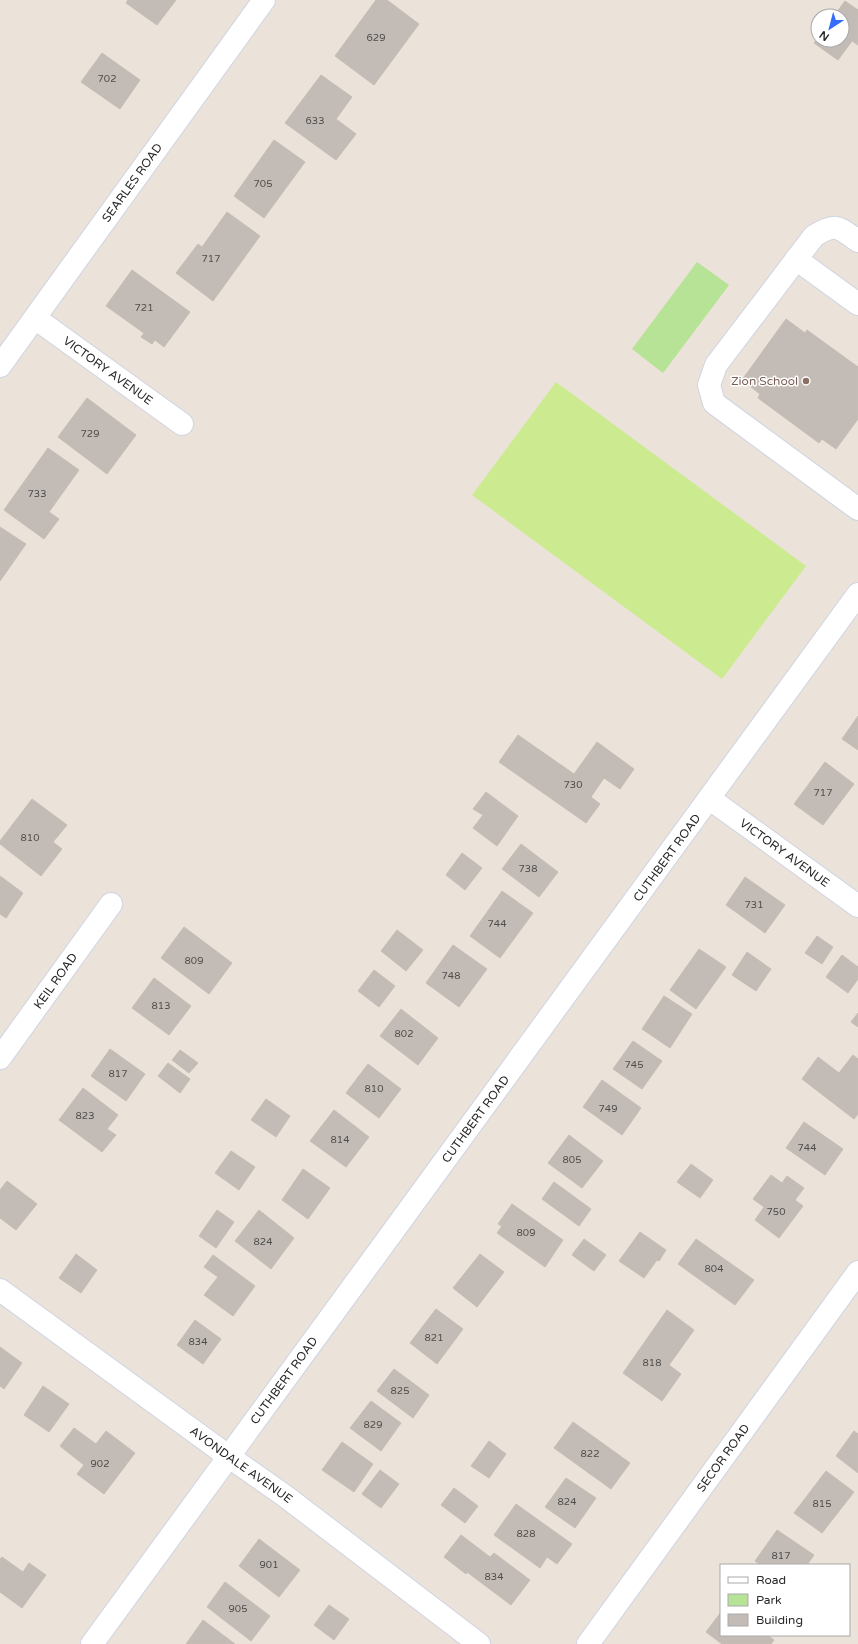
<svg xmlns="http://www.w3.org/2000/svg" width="858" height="1644" font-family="'Varela Round',sans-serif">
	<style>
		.green { fill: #b6e395 }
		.pitch { fill: #cceb90 }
		.building { fill: #c3bcb6; stroke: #c6beb4 }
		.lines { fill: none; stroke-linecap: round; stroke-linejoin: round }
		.minor-casing { stroke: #cfd4e2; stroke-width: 24 }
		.minor { stroke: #fff; stroke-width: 22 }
		.education-dot { fill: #8d6e63; stroke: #fff; stroke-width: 1.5 }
		.labels { text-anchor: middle; stroke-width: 3; stroke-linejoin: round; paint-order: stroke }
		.number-label { font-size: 10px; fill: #4f4d4c }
		.street-label { font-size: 12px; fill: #282828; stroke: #fff }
		.education-label { font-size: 12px; fill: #785e54; stroke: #fff; text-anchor: end }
	</style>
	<rect width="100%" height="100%" fill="#ebe2da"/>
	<path class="green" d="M697 262 729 285 663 373 632 349Z"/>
	<path class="pitch" d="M556 382 806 566 722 679 472 495Z"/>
	<g class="building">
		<path d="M128 0H176L157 25 126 3Z"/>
		<path d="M376 0H387L419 24 374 85 335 56Z"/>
		<path d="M845 1 858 10V45L852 41 838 60 814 43 818 38V40H842V16H834Z"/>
		<path d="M102 53 140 80 120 109 81 82Z"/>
		<path d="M321 75 352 97 336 119 356 134 336 160 285 123Z"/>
		<path d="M274 140 305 162 264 218 234 196Z"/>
		<path d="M227 212 260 236 213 301 176 273 198 244 202 247Z"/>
		<path d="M132 270 190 312 164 347 155 340 152 344 141 337 144 333 106 306Z"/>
		<path d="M786 319 805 333 807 330 858 367V419L836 449 822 439 819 443 758 398 760 394 742 380Z"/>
		<path d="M87 398 136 435 107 474 58 437Z"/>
		<path d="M48 448 79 470 49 512 59 519 44 539 4 510Z"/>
		<path d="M0 527 26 544 0 581Z"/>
		<path d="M858 716V750L842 739Z"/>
		<path d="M518 735 574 774 597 742 634 769 620 789 604 778 591 797 600 804 586 823 499 762Z"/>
		<path d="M825 762 854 784 823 825 794 804Z"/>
		<path d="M486 792 518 816 497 846 473 828 483 815 473 809Z"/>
		<path d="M32 799 67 825 53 842 62 849 41 876 0 844V841Z"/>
		<path d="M521 844 558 872 539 897 502 869Z"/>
		<path d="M462 853 482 868 465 890 446 875Z"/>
		<path d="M0 876 23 893 6 918 0 914Z"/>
		<path d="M745 877 785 905 765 933 726 905Z"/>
		<path d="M502 891 533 913 500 958 470 936Z"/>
		<path d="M184 927 232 963 209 994 161 958Z"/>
		<path d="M397 930 423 950 406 971 381 951Z"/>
		<path d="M817 936 833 947 822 964 805 953Z"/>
		<path d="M453 945 487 969 459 1007 426 983Z"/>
		<path d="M699 949 726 967 696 1009 670 990Z"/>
		<path d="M747 952 771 969 756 991 732 975Z"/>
		<path d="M842 955 858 967V979L848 993 826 977Z"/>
		<path d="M374 970 395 986 379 1007 358 991Z"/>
		<path d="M154 978 191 1006 169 1035 132 1008Z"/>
		<path d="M664 996 692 1014 670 1048 642 1029Z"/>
		<path d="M401 1009 438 1038 418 1065 380 1036Z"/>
		<path d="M858 1013V1027L851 1022Z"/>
		<path d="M633 1041 662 1061 642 1089 613 1069Z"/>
		<path d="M110 1049 145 1074 126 1101 91 1076Z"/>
		<path d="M180 1050 198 1063 189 1073 172 1060Z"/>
		<path d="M853 1055 858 1059V1114L854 1119 802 1079 818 1057 839 1073Z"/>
		<path d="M168 1063 190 1079 180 1093 158 1076Z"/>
		<path d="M368 1064 401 1089 379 1118 346 1093Z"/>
		<path d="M602 1080 641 1108 622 1135 583 1107Z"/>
		<path d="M83 1088 118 1115 107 1129 116 1135 102 1152 59 1120Z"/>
		<path d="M266 1099 290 1116 276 1137 251 1120Z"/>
		<path d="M334 1110 369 1137 346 1167 310 1141Z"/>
		<path d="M804 1122 843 1149 825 1175 786 1148Z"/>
		<path d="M569 1135 603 1161 582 1188 548 1163Z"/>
		<path d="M231 1151 255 1167 239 1190 215 1173Z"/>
		<path d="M691 1164 713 1180 700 1198 677 1182Z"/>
		<path d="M303 1169 330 1188 308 1219 282 1200Z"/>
		<path d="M771 1175 782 1183 787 1176 804 1188 795 1200 803 1206 779 1238 755 1220 764 1207 753 1199Z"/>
		<path d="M7 1181 37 1204 16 1230 0 1218V1190Z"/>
		<path d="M554 1182 591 1209 579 1226 542 1199Z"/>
		<path d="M512 1204 563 1240 545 1267 497 1233 502 1226 498 1224Z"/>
		<path d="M217 1210 234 1222 216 1248 199 1236Z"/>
		<path d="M259 1210 294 1238 271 1269 235 1241Z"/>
		<path d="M640 1232 666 1250 659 1261 657 1260 644 1278 619 1261Z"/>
		<path d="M584 1239 606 1255 594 1271 572 1255Z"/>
		<path d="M696 1239 754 1280 735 1305 678 1264Z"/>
		<path d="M76 1254 97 1270 81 1293 59 1278Z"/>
		<path d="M480 1254 504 1272 477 1307 453 1288Z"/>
		<path d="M213 1255 255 1286 233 1316 204 1295 218 1277 204 1267Z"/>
		<path d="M436 1309 463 1329 437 1364 410 1343Z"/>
		<path d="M667 1310 694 1330 669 1365 681 1374 662 1401 623 1373Z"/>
		<path d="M195 1320 221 1339 203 1364 177 1345Z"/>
		<path d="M0 1347 22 1363 4 1389 0 1386Z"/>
		<path d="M394 1369 429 1395 413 1418 377 1391Z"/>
		<path d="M43 1386 69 1404 49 1432 24 1415Z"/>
		<path d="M371 1401 401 1423 381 1451 350 1428Z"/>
		<path d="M573 1422 630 1463 611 1489 554 1448Z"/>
		<path d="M74 1428 96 1444 106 1431 135 1453 104 1494 77 1474 84 1465 60 1446Z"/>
		<path d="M854 1431 858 1434V1473L836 1456Z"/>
		<path d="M489 1441 506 1454 489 1478 471 1466Z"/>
		<path d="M342 1442 373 1464 354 1492 322 1470Z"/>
		<path d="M380 1470 399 1484 381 1508 362 1494Z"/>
		<path d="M826 1471 854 1492 822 1533 794 1513Z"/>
		<path d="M566 1478 596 1498 575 1528 545 1507Z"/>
		<path d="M454 1488 478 1506 465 1523 441 1505Z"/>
		<path d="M516 1504 572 1544 557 1564 547 1557 540 1568 494 1535Z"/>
		<path d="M777 1530 814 1555 807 1565H761L755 1561Z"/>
		<path d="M461 1535 490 1557 494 1553 530 1580 511 1605 467 1572 466 1574 444 1557Z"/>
		<path d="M259 1539 300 1570 279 1597 239 1566Z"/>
		<path d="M2 1557 23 1572 29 1563 46 1575 22 1608 0 1592V1559Z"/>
		<path d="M225 1582 270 1616 251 1641 207 1607Z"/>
		<path d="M329 1605 349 1619 334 1640 314 1625Z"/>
		<path d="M721 1612V1635H767L774 1640 771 1644H722L706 1632Z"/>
		<path d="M203 1620 235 1644H186Z"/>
	</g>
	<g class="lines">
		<g class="minor-casing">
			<g id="minor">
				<path d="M858 241C838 227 836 222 814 236L716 365 709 385 714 403 858 509"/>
				<path d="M796 259 858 304"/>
				<path id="s1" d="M35 318 182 424"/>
				<path id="s2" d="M0 366 264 0"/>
				<path id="s3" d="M710 799 858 906"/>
				<path id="s4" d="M0 1058 111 904"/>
				<path id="s5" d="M0 1290 228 1456 285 1496 479 1644"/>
				<path id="s6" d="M92 1644C346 1293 605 946 858 594"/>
				<path id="s7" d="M588 1644 858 1272"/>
			</g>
		</g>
		<use href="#minor" class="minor"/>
	</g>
	<circle class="education-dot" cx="806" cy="381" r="4"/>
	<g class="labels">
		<g class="number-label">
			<text x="376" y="41">629</text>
			<text x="107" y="82">702</text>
			<text x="315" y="124">633</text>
			<text x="263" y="187">705</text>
			<text x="211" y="262">717</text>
			<text x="144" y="311">721</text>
			<text x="90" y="437">729</text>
			<text x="37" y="497">733</text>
			<text x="573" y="788">730</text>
			<text x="823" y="796">717</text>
			<text x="30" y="841">810</text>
			<text x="528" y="872">738</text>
			<text x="754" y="908">731</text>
			<text x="497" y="927">744</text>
			<text x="194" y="964">809</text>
			<text x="451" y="979">748</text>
			<text x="161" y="1009">813</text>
			<text x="404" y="1037">802</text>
			<text x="634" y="1068">745</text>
			<text x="118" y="1077">817</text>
			<text x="374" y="1092">810</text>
			<text x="608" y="1112">749</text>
			<text x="85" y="1119">823</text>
			<text x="340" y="1143">814</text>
			<text x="807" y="1151">744</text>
			<text x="572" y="1163">805</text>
			<text x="776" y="1215">750</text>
			<text x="526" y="1236">809</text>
			<text x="263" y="1245">824</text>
			<text x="714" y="1272">804</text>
			<text x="434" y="1341">821</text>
			<text x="198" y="1345">834</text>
			<text x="652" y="1366">818</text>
			<text x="400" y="1394">825</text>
			<text x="373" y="1428">829</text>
			<text x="590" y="1457">822</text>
			<text x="100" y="1467">902</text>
			<text x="567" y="1505">824</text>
			<text x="822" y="1507">815</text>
			<text x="526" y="1537">828</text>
			<text x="781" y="1559">817</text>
			<text x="269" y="1568">901</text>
			<text x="494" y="1580">834</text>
			<text x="238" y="1612">905</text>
		</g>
		<g class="street-label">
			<text dy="4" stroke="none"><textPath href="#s2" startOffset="226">SEARLES ROAD</textPath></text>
			<text dy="4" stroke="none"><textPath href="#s1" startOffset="90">VICTORY AVENUE</textPath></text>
			<text dy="4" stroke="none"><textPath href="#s3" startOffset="92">VICTORY AVENUE</textPath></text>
			<text dy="4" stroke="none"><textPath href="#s6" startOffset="974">CUTHBERT ROAD</textPath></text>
			<text dy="4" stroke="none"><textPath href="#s4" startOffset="95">KEIL ROAD</textPath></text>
			<text dy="4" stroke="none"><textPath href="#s6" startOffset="650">CUTHBERT ROAD</textPath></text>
			<text dy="4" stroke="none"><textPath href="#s6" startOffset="326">CUTHBERT ROAD</textPath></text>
			<text dy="4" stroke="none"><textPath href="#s7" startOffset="230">SECOR ROAD</textPath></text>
			<text dy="4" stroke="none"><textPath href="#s5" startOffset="298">AVONDALE AVENUE</textPath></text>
		</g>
		<g class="education-label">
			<text x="798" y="385">Zion School</text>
		</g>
	</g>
	<rect x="720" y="1564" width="130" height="72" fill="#ffffff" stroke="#a9a9a9"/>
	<rect x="728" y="1577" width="20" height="6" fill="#ffffff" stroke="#a9a9a9"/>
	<text x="756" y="1584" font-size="12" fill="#282828">Road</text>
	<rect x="728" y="1594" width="20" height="12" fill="#b6e395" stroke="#a9a9a9"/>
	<text x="756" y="1604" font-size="12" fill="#282828">Park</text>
	<rect x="728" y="1614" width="20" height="12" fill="#c3bcb6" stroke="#a9a9a9"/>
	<text x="756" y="1624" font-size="12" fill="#282828">Building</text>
	<g transform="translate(830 28) rotate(216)"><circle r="19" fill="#ffffff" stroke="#a9a9a9"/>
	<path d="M0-3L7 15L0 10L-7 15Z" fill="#366cfc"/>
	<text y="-6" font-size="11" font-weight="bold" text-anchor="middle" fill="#282828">N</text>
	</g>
</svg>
